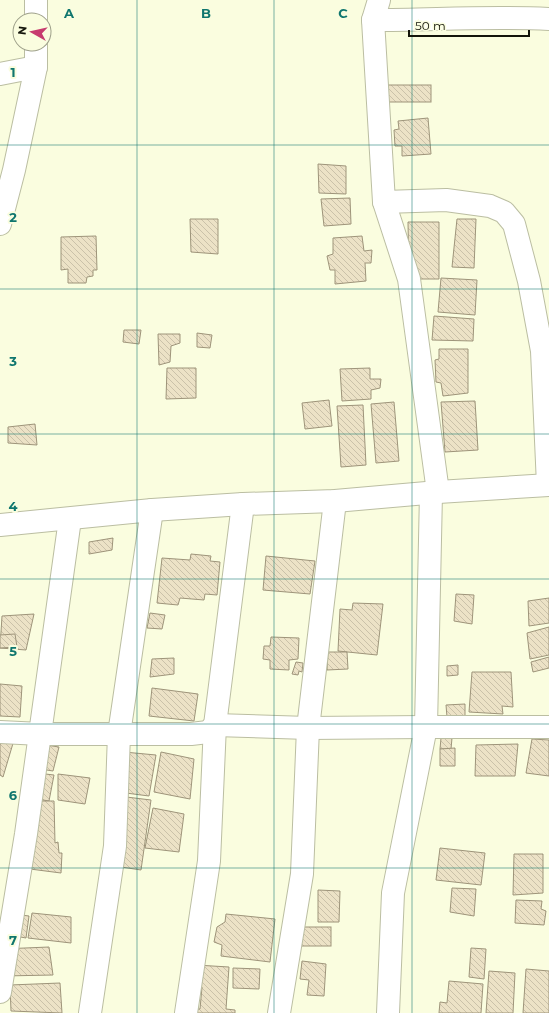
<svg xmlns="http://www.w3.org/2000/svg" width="549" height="1013" font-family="Montserrat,sans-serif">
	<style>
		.building { fill: url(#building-back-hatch); stroke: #9e947a }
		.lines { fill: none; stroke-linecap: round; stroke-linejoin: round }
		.minor-casing { stroke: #bbbea2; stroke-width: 24 }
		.minor { stroke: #fff; stroke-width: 22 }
		.grid { fill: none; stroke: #0f766e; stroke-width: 1; stroke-opacity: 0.55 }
		.grid-label { font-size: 13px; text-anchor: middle; font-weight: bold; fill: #0f766e; stroke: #fafddf; stroke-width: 4; stroke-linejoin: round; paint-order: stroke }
	</style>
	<defs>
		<pattern id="building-back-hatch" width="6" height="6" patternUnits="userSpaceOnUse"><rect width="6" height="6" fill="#ece2c6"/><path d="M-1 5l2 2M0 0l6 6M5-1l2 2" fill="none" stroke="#cac1a9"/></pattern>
	</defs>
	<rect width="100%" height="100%" fill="#fafddf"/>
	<g class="building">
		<rect x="385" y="85" width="46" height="17"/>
		<path d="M428 118 431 154 402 156V146H395L394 130 399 129 398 121Z"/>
		<path d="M318 164 346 166V194L319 193Z"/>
		<path d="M350 198 351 224 324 226 321 199Z"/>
		<path d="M190 219H218V254L191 252Z"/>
		<path d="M457 219H476L474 268 452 267Z"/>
		<path d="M408 222H439V279H409Z"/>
		<path d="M96 236 97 270H93V276L87 277 86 283H68V269L61 270V237Z"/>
		<path d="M362 236 364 251 372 250 371 263H365L366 281 335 284V270H330L327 256 333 254V238Z"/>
		<path d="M441 278 477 280 475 315 438 312Z"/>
		<path d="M434 316 474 319 473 341 432 340Z"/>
		<path d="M124 330H141L139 344 123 342Z"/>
		<path d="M197 333 212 335 210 348 197 347Z"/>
		<path d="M158 334H180V343L171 346 170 362 159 365Z"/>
		<path d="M439 349H468V393L443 396 441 383 436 382 435 360 439 359Z"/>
		<path d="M167 368H196V398L166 399Z"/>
		<path d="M370 368V379H381L380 388 371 390V399L342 401 340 369Z"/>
		<path d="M329 400 332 426 305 429 302 403Z"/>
		<path d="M475 401 478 450 445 452 441 402Z"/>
		<path d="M394 402 399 461 376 463 371 404Z"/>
		<path d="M363 405 366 465 341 467 337 406Z"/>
		<path d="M35 424 37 445 8 443V427Z"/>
		<path d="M113 538 112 550 89 554V542Z"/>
		<path d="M191 554 211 556 210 561 220 562 217 595 205 594 204 600 180 598 178 605 157 603 162 558 190 560Z"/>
		<path d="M266 556 315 561 310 594 263 590Z"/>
		<path d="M456 594 474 595 472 624 454 621Z"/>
		<path d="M549 598V623L529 626 528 601Z"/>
		<path d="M353 603 383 604 377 655 338 651 340 609 352 610Z"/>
		<path d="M150 613 165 615 162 629 147 628Z"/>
		<path d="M34 614 26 650 0 648 2 616Z"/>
		<path d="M549 627V655L530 659 527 633Z"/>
		<path d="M15 634 17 647 0 648V635Z"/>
		<path d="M271 637 299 638 298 659 289 660V670L270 669V660L263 659 264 646H270Z"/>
		<path d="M328 652H347L348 669 327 670Z"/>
		<path d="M549 657V668L533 672 531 662Z"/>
		<path d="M174 658V674L150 677 152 659Z"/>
		<path d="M296 662 303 663 302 672 299 671 298 675 292 674Z"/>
		<path d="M458 665V675L447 676V666Z"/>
		<path d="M472 672H511L513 707 502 706 503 714 469 712Z"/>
		<path d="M0 684 22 686 20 717 0 716Z"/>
		<path d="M152 688 198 694 194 721 149 716Z"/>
		<path d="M465 704V717H447L446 705Z"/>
		<path d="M0 738 14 740 3 777 0 775Z"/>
		<path d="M441 738H452L451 749H440Z"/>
		<path d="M532 739 549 740V776L526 773Z"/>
		<path d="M33 743 59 747 53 771 28 767Z"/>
		<path d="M518 744 515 776H475L476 745Z"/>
		<path d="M455 748V766H440V749Z"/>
		<path d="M124 752 156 755 149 796 118 792Z"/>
		<path d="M161 752 194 759 190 799 154 792Z"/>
		<path d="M28 772 54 775 49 801 25 797Z"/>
		<path d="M58 774 90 778 85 804 58 800Z"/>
		<path d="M118 796 151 800 141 870 108 865Z"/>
		<path d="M22 801H54L55 843 58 842 59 853H62L61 873 30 869Z"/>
		<path d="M153 808 184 814 179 852 145 848Z"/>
		<path d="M440 848 485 853 481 885 436 880Z"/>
		<path d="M514 854H543V893L513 895Z"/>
		<path d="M452 888 476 889 474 916 450 912Z"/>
		<path d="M318 890 340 891 339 922H318Z"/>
		<path d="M516 900 542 901 541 909 546 911 544 925 515 923Z"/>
		<path d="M5 913 29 916 26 938 4 934Z"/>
		<path d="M32 913 71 917V943L28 938Z"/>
		<path d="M226 914 275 919 270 962 221 956 222 945 214 942 217 927 225 922Z"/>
		<rect x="296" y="927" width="35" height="19"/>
		<path d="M49 947 53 975 3 976 1 949Z"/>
		<path d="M471 948 486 949 484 979 469 977Z"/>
		<path d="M302 961 326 964 324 996 307 995 309 980 300 979Z"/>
		<path d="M196 965 229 967 226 1009 235 1010V1013H194V1009H200L202 987 195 986Z"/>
		<path d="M233 968 260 969 259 989 233 988Z"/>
		<path d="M526 969 549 971V1013H523Z"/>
		<path d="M489 971 515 973 513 1013H486Z"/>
		<path d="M449 981 483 984 481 1013H439L440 1002 447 1003Z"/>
		<path d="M60 983 62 1013 11 1011 10 985Z"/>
	</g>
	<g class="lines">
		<g class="minor-casing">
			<g id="minor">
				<path d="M36 0V20"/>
				<path d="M379 0 373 20 384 202 409 279 438 492"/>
				<path d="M373 20C432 20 490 16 549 19"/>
				<path d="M0 74 36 67"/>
				<path d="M384 202 446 200 490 206 504 212 514 224 529 281 542 351 548 485"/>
				<path d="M0 224 14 170 36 67V44"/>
				<path d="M0 525 152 510 243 504 335 501 438 492 549 485"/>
				<path d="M0 732 41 734H191L208 732 215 725 308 728 426 727H549"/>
				<path d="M0 992 26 834 70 519"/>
				<path d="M90 1013 115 846 119 734 152 510"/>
				<path d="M186 1013 209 861 215 725 243 504"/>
				<path d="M279 1013 302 874 308 728 335 501"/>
				<path d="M388 1013 393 893 426 727 431 493"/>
			</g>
		</g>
		<use href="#minor" class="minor"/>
	</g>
	<path class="grid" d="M137 0V1013M274 0V1013M412 0V1013M0 145H549M0 289H549M0 434H549M0 579H549M0 724H549M0 868H549"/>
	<g class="grid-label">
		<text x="69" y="18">A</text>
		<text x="206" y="18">B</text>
		<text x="343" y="18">C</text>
		<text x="13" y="77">1</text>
		<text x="13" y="222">2</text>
		<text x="13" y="366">3</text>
		<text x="13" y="511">4</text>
		<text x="13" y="656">5</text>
		<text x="13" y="800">6</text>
		<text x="13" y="945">7</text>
	</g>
	<g transform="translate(32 32) rotate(278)"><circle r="19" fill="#fafddf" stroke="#9ea08a"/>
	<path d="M0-3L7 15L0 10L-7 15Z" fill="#c73b6f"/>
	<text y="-6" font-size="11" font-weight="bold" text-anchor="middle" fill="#13140a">N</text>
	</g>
	<path d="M409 30v6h120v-6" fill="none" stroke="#13140a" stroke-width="2"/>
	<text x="415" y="30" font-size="12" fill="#13140a" stroke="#fafddf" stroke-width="3" paint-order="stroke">50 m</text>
</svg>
